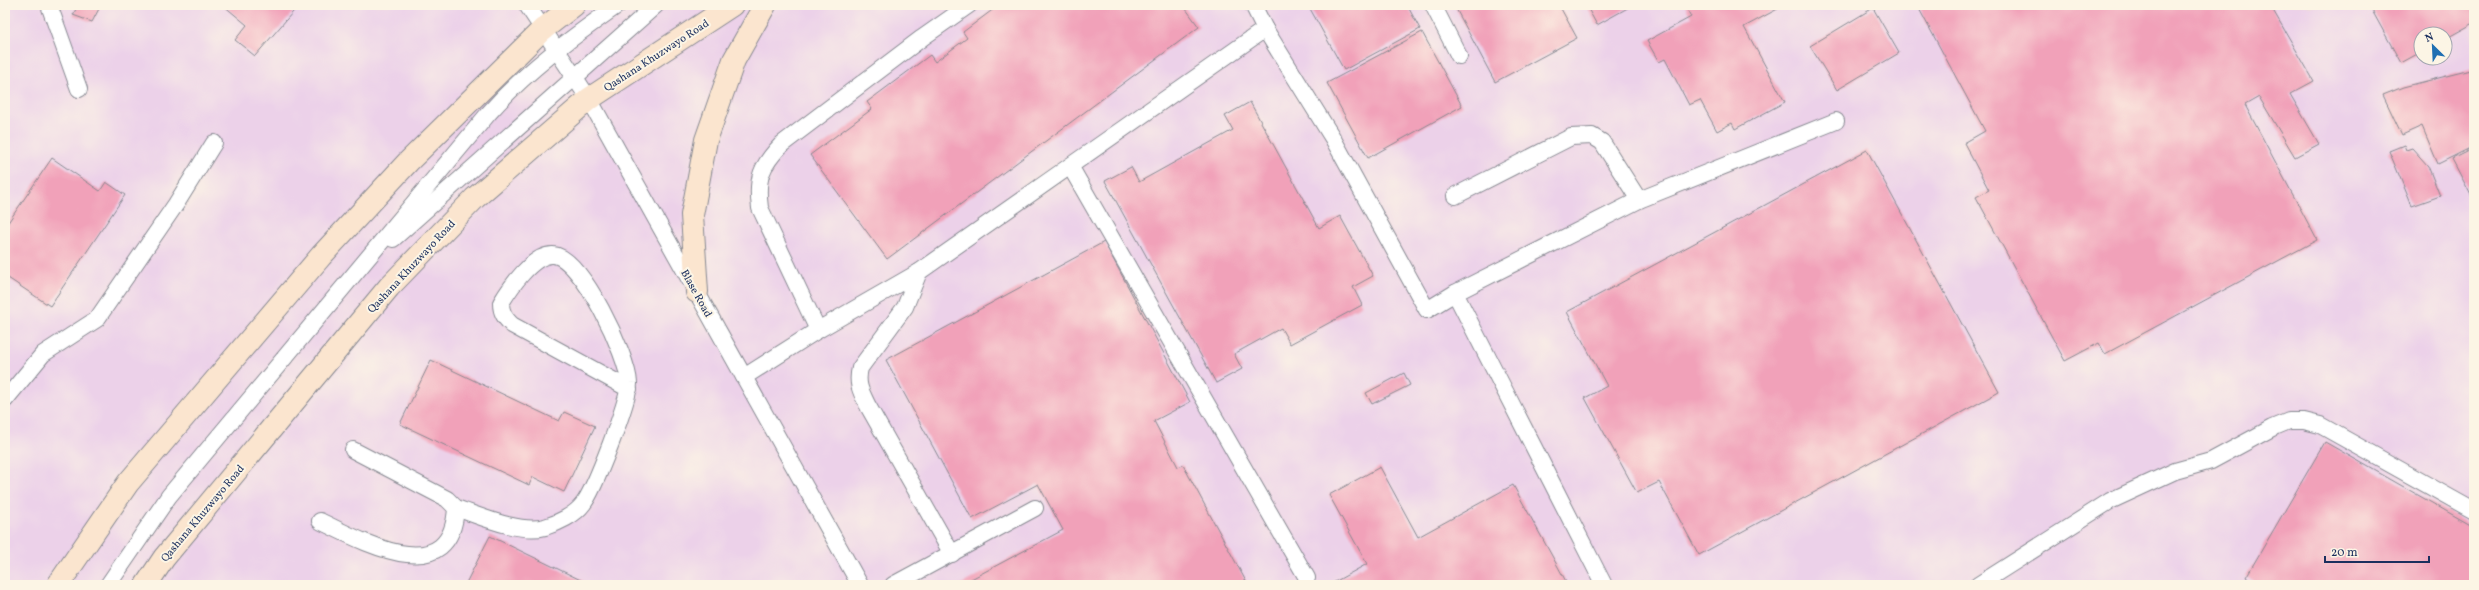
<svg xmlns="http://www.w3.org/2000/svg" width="2479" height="590" font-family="Vollkorn,serif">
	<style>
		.built { fill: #ecd1e9; fill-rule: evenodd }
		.building { fill: #f1a1b9 }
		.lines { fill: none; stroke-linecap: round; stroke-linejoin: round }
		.service-casing { stroke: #868890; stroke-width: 18 }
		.secondary-casing { stroke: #868890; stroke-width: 24 }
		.service { stroke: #fff; stroke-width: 16 }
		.secondary { stroke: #fbe5cf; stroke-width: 22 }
		.labels { text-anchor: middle; stroke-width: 4; stroke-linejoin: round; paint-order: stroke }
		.street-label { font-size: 11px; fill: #1b2f5e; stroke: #fcf5e5 }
	</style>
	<rect width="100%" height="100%" fill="#fcf5e5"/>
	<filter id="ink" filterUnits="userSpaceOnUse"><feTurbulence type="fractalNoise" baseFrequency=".025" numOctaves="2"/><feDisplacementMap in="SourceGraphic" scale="8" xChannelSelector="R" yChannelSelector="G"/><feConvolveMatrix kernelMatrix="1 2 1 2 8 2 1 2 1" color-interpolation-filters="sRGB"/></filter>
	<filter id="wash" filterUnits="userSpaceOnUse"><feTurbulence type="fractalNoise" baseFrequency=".012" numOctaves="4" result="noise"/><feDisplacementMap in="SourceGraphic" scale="16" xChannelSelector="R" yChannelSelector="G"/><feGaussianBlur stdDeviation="0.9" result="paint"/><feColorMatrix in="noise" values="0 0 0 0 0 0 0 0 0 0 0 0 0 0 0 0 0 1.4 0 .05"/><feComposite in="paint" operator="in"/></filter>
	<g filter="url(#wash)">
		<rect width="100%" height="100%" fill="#f0e1c2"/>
		<path class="built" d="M5 5H2474V585H5ZM2421 34H2445V58H2421Z"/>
		<g id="blocks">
			<g class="building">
				<path d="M78 5H101L92 22 73 15Z"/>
				<path d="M223 5H299L255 56 235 40 247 25Z"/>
				<path d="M999 5H1183L1199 27 887 259 810 155 872 109 867 102 930 55 935 62 967 38 963 32Z"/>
				<path d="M1308 5H1407L1420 29 1344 70Z"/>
				<path d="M1454 5H1559L1577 38 1495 82Z"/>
				<path d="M1586 5H1633L1597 25Z"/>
				<path d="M1685 5H1785L1744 27 1785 102 1735 129 1732 123 1717 131 1700 100 1689 105 1665 59 1659 62 1647 41 1691 17Z"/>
				<path d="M1917 5H2270L2314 81 2290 94 2319 144 2295 157 2259 97 2245 105 2317 240 2105 354 2099 343 2065 361 1976 197 1989 190 1964 143 1985 131Z"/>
				<path d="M2369 5H2474V23L2445 39V34H2421V52L2401 63Z"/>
				<path d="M1873 8 1899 53 1837 90 1810 46Z"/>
				<path d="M1422 32 1462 106 1368 158 1327 83Z"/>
				<path d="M2474 69V146L2438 164 2422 126 2402 135 2383 95 2403 87Z"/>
				<path d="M1250 102 1319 228 1340 216 1373 276 1353 287 1362 305 1290 344 1281 328 1234 354 1242 369 1216 383 1105 181 1131 167 1139 182 1233 130 1225 116Z"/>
				<path d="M2404 145 2406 150 2412 148 2428 166 2440 196 2412 206 2389 151Z"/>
				<path d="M2474 148V201L2452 159Z"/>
				<path d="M1867 150 1999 392 1699 555 1659 482 1637 493 1585 398 1607 386 1567 312Z"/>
				<path d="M52 158 100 191 106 182 125 195 50 306 5 276V227Z"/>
				<path d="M1104 242 1190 402 1154 421 1178 467 1183 465 1248 585H960L1063 530 1038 484 972 519 886 360Z"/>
				<path d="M431 360 559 421 564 412 595 426 564 492 533 477 529 485 400 424Z"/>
				<path d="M1404 373 1410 385 1372 404 1366 393Z"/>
				<path d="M2325 442 2474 527V585H2261L2246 577Z"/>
				<path d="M1380 467 1418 537 1513 485 1568 585H1329L1367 564 1329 495Z"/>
				<path d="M490 536 591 585H465Z"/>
			</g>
		</g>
	</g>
	<g filter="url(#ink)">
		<use href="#blocks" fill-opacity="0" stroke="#868890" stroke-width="1"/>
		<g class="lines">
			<g class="service-casing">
				<g id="service">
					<path d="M49 5 79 89"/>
					<path d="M527 5 589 99 860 585"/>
					<path d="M1253 5 1265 29 1332 137 1427 310 1455 293 1604 585"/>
					<path d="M1433 5 1459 56"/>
					<path d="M1070 166 1307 578"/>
					<path d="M1455 196 1571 137 1592 136 1602 142 1639 200"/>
					<path d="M393 239 656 5"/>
					<path d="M919 272 905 307 860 368C856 384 861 392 868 406L952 554"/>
					<path d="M1455 293 1639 200 1836 121"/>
					<path d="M818 330 760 208C756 178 761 166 782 144L922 38 969 5"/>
					<path d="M744 377 818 330 919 272 1265 29"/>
					<path d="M5 400 43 354 97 319 176 204 214 143"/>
					<path d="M456 508C480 516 520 534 545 527 558 523 575 515 583 504 594 491 630 398 629 383 628 356 581 256 553 255 533 254 510 288 501 303 501 313 505 318 512 325L629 389"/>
					<path d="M320 521C365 543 451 590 456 508L447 499 353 450"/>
					<path d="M108 585 169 496 488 114C526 71 571 38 618 5"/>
					<path d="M893 585 1035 508"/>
					<path d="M1978 585 2110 501 2175 471 2211 461 2272 428 2289 421H2304L2320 425 2474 511"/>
				</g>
			</g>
			<g class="secondary-casing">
				<g id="secondary">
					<path d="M697 292 692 215 706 140 734 60 765 5"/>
					<path d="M58 585 128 483 321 256 408 162 542 30 574 5"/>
					<path d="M146 585 164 558 389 287 475 198 589 99 732 5"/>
				</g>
			</g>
			<use href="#service" class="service"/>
			<use href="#secondary" class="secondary"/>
		</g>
	</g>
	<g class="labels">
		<g class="street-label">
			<text transform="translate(656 55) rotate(-33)" y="4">Qashana Khuzwayo Road</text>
			<text transform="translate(411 266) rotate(-47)" y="4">Qashana Khuzwayo Road</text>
			<text transform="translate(697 293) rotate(61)" y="4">Blase Road</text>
			<text transform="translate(202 513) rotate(-50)" y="4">Qashana Khuzwayo Road</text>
		</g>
	</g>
	<rect width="2479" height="590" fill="none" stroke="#fcf5e5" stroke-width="20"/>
	<g transform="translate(2433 46) rotate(336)"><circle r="19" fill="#fcf5e5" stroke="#a2a6af"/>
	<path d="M0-3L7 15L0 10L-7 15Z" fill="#1f6fb2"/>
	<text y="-6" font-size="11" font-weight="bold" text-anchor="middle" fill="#1b2f5e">N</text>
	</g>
	<path d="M2325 556v6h104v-6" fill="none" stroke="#1b2f5e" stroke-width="2"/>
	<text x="2331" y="556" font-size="12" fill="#1b2f5e" stroke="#fcf5e5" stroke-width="3" paint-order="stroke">20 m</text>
</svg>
